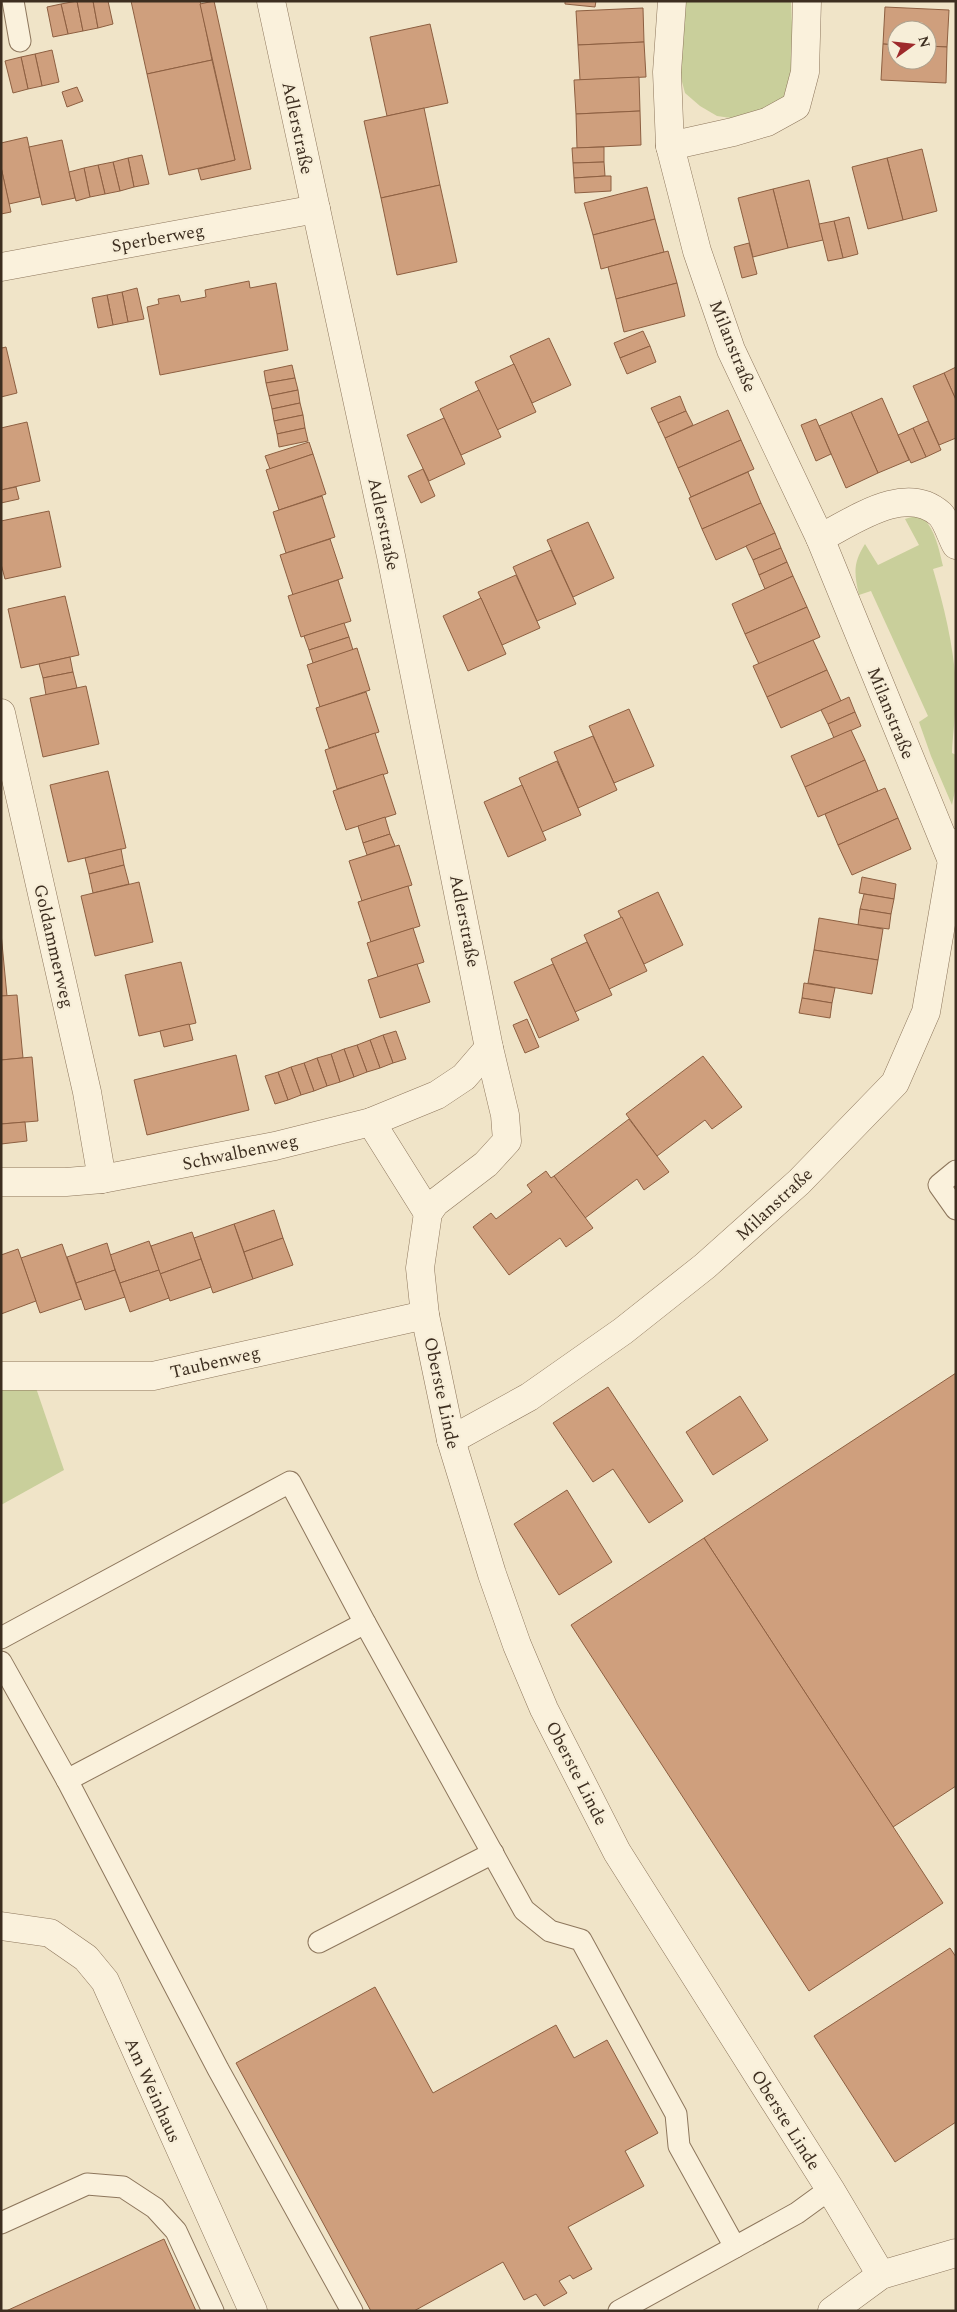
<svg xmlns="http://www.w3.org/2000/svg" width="957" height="2312" font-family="Spectral,serif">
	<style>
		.green { fill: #c9cf9b }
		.building { fill: #cf9f7d; stroke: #8d5f41 }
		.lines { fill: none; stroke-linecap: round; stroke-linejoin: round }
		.service-casing { stroke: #8d765c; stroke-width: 23 }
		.minor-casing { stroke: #8d765c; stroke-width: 29 }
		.service { stroke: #faf1dc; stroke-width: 21 }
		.minor { stroke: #faf1dc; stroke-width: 28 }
		.labels { text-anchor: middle; stroke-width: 4.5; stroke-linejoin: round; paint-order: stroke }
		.street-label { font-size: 18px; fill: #3d2e20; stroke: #f7eed8 }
	</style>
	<rect width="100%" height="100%" fill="#f0e4c8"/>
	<g class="green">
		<path d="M685 1H791L794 65 790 91 779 107 738 119 717 116 700 106 685 93 678 67Z"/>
		<path d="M918 515C934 523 939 549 943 566L933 569C944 606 953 644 956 683 957 707 953 729 952 753L956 755V786L952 805 931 756 919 722 928 716 871 591 859 595C854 573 853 563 865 544L878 565 919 545 905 519Z"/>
		<path d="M35 1385 64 1470 1 1505V1386Z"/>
	</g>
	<g class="building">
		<path d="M77 1 83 31 68 34 61 4Z"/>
		<path d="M77 1H93L98 28 83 31Z"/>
		<path d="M93 1H108L113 24 98 28Z"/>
		<path d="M131 1H200L212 60 147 74Z"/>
		<path d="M214 1 251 169 201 180 198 169 235 160 200 4Z"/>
		<path d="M565 1H596L595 7 565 4Z"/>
		<path d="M61 4 68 34 53 37 47 7Z"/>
		<path d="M885 7 949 10 947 47 927 46V30H897V45L883 44Z"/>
		<path d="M643 8 644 42 578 45 576 11Z"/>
		<path d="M430 24 448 103 387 116 370 37Z"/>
		<path d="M644 42 646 77 580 80 578 45Z"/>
		<path d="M883 44 897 45V60H927V46L947 47 946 83 881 80Z"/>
		<path d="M52 50 59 82 42 86 35 54Z"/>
		<path d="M35 54 42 86 28 89 21 57Z"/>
		<path d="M21 57 28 89 13 93 5 61Z"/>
		<path d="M212 60 235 160 169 175 147 74Z"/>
		<path d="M639 77 640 111 576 114 574 80Z"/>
		<path d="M77 87 83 101 67 107 62 92Z"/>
		<path d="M424 108 440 185 381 198 364 121Z"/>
		<path d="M640 111 641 145 577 148 576 114Z"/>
		<path d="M27 137 40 197 9 204 1 167V143Z"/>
		<path d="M62 140 75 198 42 205 29 147Z"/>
		<path d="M604 147V162L573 163 572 148Z"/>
		<path d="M922 149 937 211 903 220 887 158Z"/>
		<path d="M142 155 149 184 134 187 128 158Z"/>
		<path d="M128 158 134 187 120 191 113 162Z"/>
		<path d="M887 158 903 220 868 229 852 167Z"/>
		<path d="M113 162 120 191 105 194 98 165Z"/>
		<path d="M604 162 605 176 574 178 573 163Z"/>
		<path d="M98 165 105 194 90 197 84 168Z"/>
		<path d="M1 167 11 212 1 214Z"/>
		<path d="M84 168 90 197 76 201 69 172Z"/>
		<path d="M605 176H611V191L575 193 574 178Z"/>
		<path d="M809 180 823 240 788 248 773 189Z"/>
		<path d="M440 185 457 262 397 275 381 198Z"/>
		<path d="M647 187 655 219 593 235 584 203Z"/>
		<path d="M773 189 788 248 753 257 738 198Z"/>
		<path d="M849 217 858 254 843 258 834 221Z"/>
		<path d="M655 219 664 252 601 269 593 235Z"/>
		<path d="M834 221 843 258 828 261 819 224Z"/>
		<path d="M749 243 757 274 742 278 734 247Z"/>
		<path d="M668 251 677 283 616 299 608 267Z"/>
		<path d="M249 281 250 288 276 283 288 350 160 375 147 307 159 304 158 299 179 295 181 302 206 297 205 290Z"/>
		<path d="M677 283 685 316 624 332 616 299Z"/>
		<path d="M137 288 144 319 128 322 122 292Z"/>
		<path d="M122 292 128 322 113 325 107 295Z"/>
		<path d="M107 295 113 325 98 328 92 298Z"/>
		<path d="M643 331 650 346 620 358 614 343Z"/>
		<path d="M549 338 571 385 532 403 510 356Z"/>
		<path d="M1 345 2 348 6 347 17 393 1 397Z"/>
		<path d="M650 346 656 362 627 374 620 358Z"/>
		<path d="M514 364 536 412 497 430 475 382Z"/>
		<path d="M292 365 295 378 266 383 264 371Z"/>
		<path d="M956 367V400L944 373Z"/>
		<path d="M944 373 956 400V438L939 445 913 386Z"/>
		<path d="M295 378 298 390 269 396 266 383Z"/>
		<path d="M298 390 300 403 272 409 269 396Z"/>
		<path d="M479 390 501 437 461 455 440 409Z"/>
		<path d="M680 396 686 411 658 423 651 408Z"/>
		<path d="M882 398 909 460 878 473 851 412Z"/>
		<path d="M300 403 303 415 274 421 272 409Z"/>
		<path d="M728 410 741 440 678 468 665 438Z"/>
		<path d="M686 411 693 425 665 438 658 423Z"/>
		<path d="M851 412 878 473 846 488 819 426Z"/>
		<path d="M303 415 305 428 277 434 274 421Z"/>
		<path d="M444 418 465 464 429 481 407 435Z"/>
		<path d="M816 419 831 454 816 461 801 425Z"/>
		<path d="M928 421 941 450 926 457 913 428Z"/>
		<path d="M27 422 40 481 1 490V428Z"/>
		<path d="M305 428 308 441 279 447 277 434Z"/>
		<path d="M913 428 926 457 911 463 898 435Z"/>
		<path d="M741 440 754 469 691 497 678 468Z"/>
		<path d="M309 442 313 454 270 469 265 456Z"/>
		<path d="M313 454 326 494 279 510 266 470Z"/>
		<path d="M423 469 435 496 421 503 408 476Z"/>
		<path d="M748 472 761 503 702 529 689 498Z"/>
		<path d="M16 487 19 499 1 503V490Z"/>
		<path d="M322 496 335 537 286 553 273 512Z"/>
		<path d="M761 503 775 533 716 560 702 529Z"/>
		<path d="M49 511 61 567 5 579 1 564V521Z"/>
		<path d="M588 522 614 578 573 597 547 540Z"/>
		<path d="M775 533 781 548 753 560 746 546Z"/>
		<path d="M330 539 343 578 293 595 280 555Z"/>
		<path d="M781 548 787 562 759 575 753 560Z"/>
		<path d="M551 550 576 604 537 621 513 567Z"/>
		<path d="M787 562 793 576 765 589 759 575Z"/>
		<path d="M516 575 540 628 502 645 478 592Z"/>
		<path d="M793 576 807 607 745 634 732 604Z"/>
		<path d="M338 580 351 621 301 637 288 596Z"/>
		<path d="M65 596 79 655 21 668 8 609Z"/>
		<path d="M481 598 506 654 468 671 443 616Z"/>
		<path d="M807 607 820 637 759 664 745 634Z"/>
		<path d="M344 623 349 637 309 650 304 636Z"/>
		<path d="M349 637 353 650 313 663 309 650Z"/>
		<path d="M813 640 827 670 767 697 753 666Z"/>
		<path d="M357 648 370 690 320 707 307 665Z"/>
		<path d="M70 657 73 672 43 678 39 664Z"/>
		<path d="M827 670 841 701 781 728 767 697Z"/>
		<path d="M73 672 77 688 46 695 43 678Z"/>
		<path d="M86 686 99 744 43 757 30 698Z"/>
		<path d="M366 692 379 732 329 748 316 708Z"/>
		<path d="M849 697 855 712 828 724 821 710Z"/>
		<path d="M629 709 654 766 614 783 589 726Z"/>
		<path d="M855 712 861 726 834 738 828 724Z"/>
		<path d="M851 730 865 760 805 787 791 756Z"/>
		<path d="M375 733 388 773 337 789 325 750Z"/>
		<path d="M593 736 617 790 578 808 554 752Z"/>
		<path d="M865 760 878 791 818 817 805 787Z"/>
		<path d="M557 761 581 815 542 832 519 778Z"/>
		<path d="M108 771 126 848 68 862 50 785Z"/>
		<path d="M383 774 396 814 346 830 333 791Z"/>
		<path d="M522 785 546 840 508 857 484 802Z"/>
		<path d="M885 788 898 818 838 845 825 814Z"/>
		<path d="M385 817 390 834 363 843 358 826Z"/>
		<path d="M898 818 911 849 852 875 838 845Z"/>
		<path d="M390 834 395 846 367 855 363 843Z"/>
		<path d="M399 845 412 885 362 901 349 861Z"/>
		<path d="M121 849 124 865 89 874 85 858Z"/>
		<path d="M124 865 129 884 93 893 89 874Z"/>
		<path d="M862 877 896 884 894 899 859 893Z"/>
		<path d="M139 882 153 942 95 956 81 896Z"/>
		<path d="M408 886 420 926 371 942 358 902Z"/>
		<path d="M658 892 683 945 644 964 618 911Z"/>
		<path d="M864 894 894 899 891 914 860 909Z"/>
		<path d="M860 909 891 914 889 929 858 925Z"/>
		<path d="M622 917 647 971 609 989 584 935Z"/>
		<path d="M819 918 883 929 878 960 814 950Z"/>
		<path d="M413 928 424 962 378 977 367 943Z"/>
		<path d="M1 933 7 996H1Z"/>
		<path d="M587 942 612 995 575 1012 551 959Z"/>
		<path d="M814 950 878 960 872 994 808 983Z"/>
		<path d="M181 962 196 1023 139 1036 125 975Z"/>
		<path d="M417 964 430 1002 380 1018 368 980Z"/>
		<path d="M553 964 579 1020 539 1038 514 982Z"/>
		<path d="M804 983 835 988 832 1003 802 998Z"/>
		<path d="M17 995 23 1058 1 1060V996Z"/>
		<path d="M802 998 832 1003 830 1018 799 1013Z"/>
		<path d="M527 1019 539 1047 525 1053 513 1025Z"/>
		<path d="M189 1024 193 1040 164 1047 160 1031Z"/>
		<path d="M396 1031 406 1059 393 1063 383 1035Z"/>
		<path d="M383 1035 393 1063 380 1068 370 1040Z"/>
		<path d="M370 1040 380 1068 367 1072 357 1045Z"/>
		<path d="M357 1045 367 1072 354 1077 344 1049Z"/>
		<path d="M344 1049 354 1077 340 1082 331 1054Z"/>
		<path d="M331 1054 340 1082 327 1086 317 1058Z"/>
		<path d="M236 1055 249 1110 147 1135 134 1080Z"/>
		<path d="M703 1056 742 1107 712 1129 705 1120 657 1156 626 1114Z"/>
		<path d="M32 1057 38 1121 1 1124V1060Z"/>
		<path d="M317 1058 327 1086 314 1091 304 1063Z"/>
		<path d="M304 1063 314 1091 301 1095 291 1067Z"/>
		<path d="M291 1067 301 1095 288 1100 278 1072Z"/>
		<path d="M278 1072 288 1100 275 1104 265 1076Z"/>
		<path d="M629 1119 669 1172 644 1190 637 1179 585 1218 554 1176Z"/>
		<path d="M25 1122 27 1141 1 1144V1124Z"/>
		<path d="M546 1171 551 1178 554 1176 593 1228 566 1247 560 1238 509 1275 473 1227 491 1213 496 1219 532 1192 527 1185Z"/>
		<path d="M274 1210 283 1238 244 1252 234 1224Z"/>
		<path d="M234 1224 253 1279 213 1293 194 1238Z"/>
		<path d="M192 1232 201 1259 160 1274 151 1246Z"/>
		<path d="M283 1238 293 1265 253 1279 244 1252Z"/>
		<path d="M149 1241 159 1270 120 1283 110 1255Z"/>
		<path d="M107 1243 115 1270 76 1283 67 1257Z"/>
		<path d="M62 1244 81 1299 40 1313 21 1258Z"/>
		<path d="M18 1249 36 1301 1 1314V1255Z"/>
		<path d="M201 1259 211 1287 170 1301 160 1274Z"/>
		<path d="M115 1270 125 1297 85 1310 76 1283Z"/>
		<path d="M159 1270 169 1298 130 1312 120 1283Z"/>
		<path d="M956 1373V1786L893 1827 704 1538Z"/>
		<path d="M608 1387 683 1501 649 1523 613 1469 593 1482 553 1423Z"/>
		<path d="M740 1396 768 1440 713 1475 686 1432Z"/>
		<path d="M567 1490 612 1562 559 1595 514 1524Z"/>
		<path d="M704 1538 943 1903 809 1991 571 1625Z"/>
		<path d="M950 1948 956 1957V2122L895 2162 814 2036Z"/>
		<path d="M375 1987 433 2093 556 2025 574 2058 607 2040 658 2133 625 2151 644 2186 568 2227 592 2269 573 2279 570 2275 559 2281 567 2293 544 2306 536 2294 524 2300 503 2262 414 2311H371L236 2063Z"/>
		<path d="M164 2239 196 2311H6Z"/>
	</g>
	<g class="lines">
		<g class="service-casing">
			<g id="service">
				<path d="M13 1 20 41"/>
				<path d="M956 1171 939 1185 956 1209"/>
				<path d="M1 1638 290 1482 365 1623 524 1910 550 1931 581 1940 676 2114 679 2146 735 2247"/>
				<path d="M1 1662 67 1780 218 2069 352 2311"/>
				<path d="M67 1780 365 1623"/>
				<path d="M319 1942 493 1853"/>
				<path d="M1 2223 87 2184 123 2187 155 2208 176 2231 213 2311"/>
				<path d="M619 2311 797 2213 830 2189"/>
			</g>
		</g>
		<g class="minor-casing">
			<g id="minor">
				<path d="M271 1 391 556 489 1048 505 1115 507 1141 486 1164 435 1203 428 1213 420 1268 425 1315 451 1440 492 1574 517 1645 544 1709 617 1852 830 2189 881 2275"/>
				<path d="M672 1 667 72 670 146 697 251 731 350 820 538 952 861"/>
				<path d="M670 146 733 132 767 122 796 106 805 72 807 1"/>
				<path d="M1 267 316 209"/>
				<path d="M820 538C854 521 905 483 940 514 947 521 951 536 956 545"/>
				<path d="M1 713 87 1092 102 1179"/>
				<path d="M371 1122 428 1213"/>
				<path d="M1 1182H66L102 1179 275 1146 371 1122 437 1095 464 1077 489 1048"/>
				<path d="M1 1376H153L425 1315"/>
				<path d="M451 1440 529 1397 623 1331 705 1266 799 1182 895 1083 926 1012 955 843"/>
				<path d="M1 1926 50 1933 86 1958 105 1981 253 2311"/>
				<path d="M832 2311 881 2275 956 2253"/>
			</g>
		</g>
		<use href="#service" class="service"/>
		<use href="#minor" class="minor"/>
	</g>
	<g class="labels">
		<g class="street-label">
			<text transform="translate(298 128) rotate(78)" y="6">Adlerstraße</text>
			<text transform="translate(158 238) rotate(-10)" y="6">Sperberweg</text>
			<text transform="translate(733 346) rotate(68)" y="6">Milanstraße</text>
			<text transform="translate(384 524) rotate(78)" y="6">Adlerstraße</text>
			<text transform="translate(891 713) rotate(68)" y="6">Milanstraße</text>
			<text transform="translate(465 921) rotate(79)" y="6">Adlerstraße</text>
			<text transform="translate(54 946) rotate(77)" y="6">Goldammerweg</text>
			<text transform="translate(240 1152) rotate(-12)" y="6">Schwalbenweg</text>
			<text transform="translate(774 1204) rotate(-43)" y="6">Milanstraße</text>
			<text transform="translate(215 1362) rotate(-13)" y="6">Taubenweg</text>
			<text transform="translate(442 1393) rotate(78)" y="6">Oberste Linde</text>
			<text transform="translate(577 1773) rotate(63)" y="6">Oberste Linde</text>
			<text transform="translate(153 2090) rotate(66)" y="6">Am Weinhaus</text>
			<text transform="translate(786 2120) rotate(58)" y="6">Oberste Linde</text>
		</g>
	</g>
	<rect width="957" height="2312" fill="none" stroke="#3d2e20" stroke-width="5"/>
	<g transform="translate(912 45) rotate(75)"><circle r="24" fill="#f7eed8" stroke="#ada18e"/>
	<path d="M0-4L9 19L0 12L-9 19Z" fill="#9e2a2b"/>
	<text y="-8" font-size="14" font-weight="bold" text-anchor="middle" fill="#3d2e20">N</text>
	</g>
</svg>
